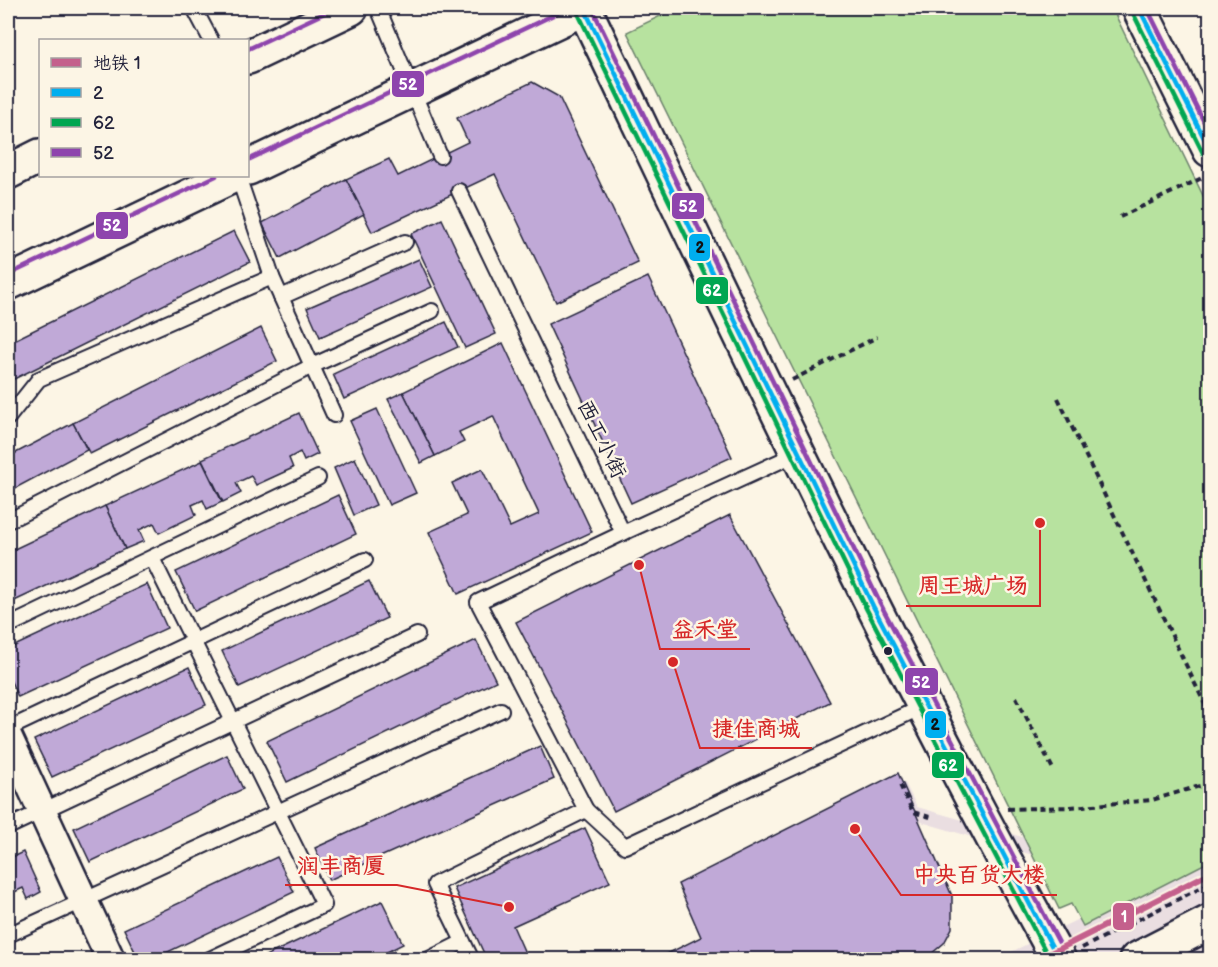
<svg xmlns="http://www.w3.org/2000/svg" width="1218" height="967" font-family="'Balsamiq Sans','LXGW WenKai TC',sans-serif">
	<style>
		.built { fill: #eadee1 }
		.green { fill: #b7e29f; stroke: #6c826d; stroke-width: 1.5 }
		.building { fill: #c0a9d7; stroke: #22223b; stroke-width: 1.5 }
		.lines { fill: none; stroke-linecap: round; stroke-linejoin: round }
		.lane-casing { stroke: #22223b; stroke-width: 18 }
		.street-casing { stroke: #22223b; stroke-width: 32 }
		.secondary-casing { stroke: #22223b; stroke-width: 38 }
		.primary-casing { stroke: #22223b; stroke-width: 38 }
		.path { stroke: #22223b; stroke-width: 4; stroke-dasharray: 6 4.5; stroke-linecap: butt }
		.lane { stroke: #fcf5e5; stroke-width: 14 }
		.street { stroke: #fcf5e5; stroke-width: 27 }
		.secondary { stroke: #fcf5e5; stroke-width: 33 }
		.primary { stroke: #fcf5e5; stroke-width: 33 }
		.bus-1-casing { stroke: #fcf5e5; stroke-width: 9 }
		.bus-2-casing { stroke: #fcf5e5; stroke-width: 9 }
		.bus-3-casing { stroke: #fcf5e5; stroke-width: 9 }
		.bus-1 { stroke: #00aeef; stroke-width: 4.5 }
		.bus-2 { stroke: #00a651; stroke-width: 4.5 }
		.bus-3 { stroke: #8e44ad; stroke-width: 4.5 }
		.metro-1-casing { stroke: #fcf5e5; stroke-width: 10 }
		.metro-1 { stroke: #c4608c; stroke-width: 6 }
		.bus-dot { fill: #22223b; stroke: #fcf5e5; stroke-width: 2 }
		.labels { text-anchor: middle; stroke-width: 5; stroke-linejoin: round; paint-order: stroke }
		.street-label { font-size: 21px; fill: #22223b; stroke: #fcf5e5 }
		.leader { fill: none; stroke: #d62828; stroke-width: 2 }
		.callout-dot { fill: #d62828; stroke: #fcf5e5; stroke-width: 2 }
		.callout-label { font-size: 22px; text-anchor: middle; font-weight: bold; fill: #d62828; stroke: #fcf5e5; stroke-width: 5; stroke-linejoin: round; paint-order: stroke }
		.line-badge { stroke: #fcf5e5; stroke-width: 2 }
		.badge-label { font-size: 16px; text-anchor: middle; font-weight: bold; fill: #fff }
		.pale-badge-label { font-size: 16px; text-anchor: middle; font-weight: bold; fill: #111 }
	</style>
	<rect width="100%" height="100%" fill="#fcf5e5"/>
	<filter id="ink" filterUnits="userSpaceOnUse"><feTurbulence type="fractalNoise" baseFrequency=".0167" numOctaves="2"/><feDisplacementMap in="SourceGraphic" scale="12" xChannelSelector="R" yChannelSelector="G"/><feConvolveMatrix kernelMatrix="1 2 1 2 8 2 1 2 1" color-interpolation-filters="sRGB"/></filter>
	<g filter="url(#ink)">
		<path class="built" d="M905 783 917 807 1050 845 1210 855V952L1195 960 1009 959 1007 954 1105 906 1056 862 908 818 894 788Z"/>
		<path class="green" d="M677 8H1112L1210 210V861L1083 926 1071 904 1059 909 627 32Z"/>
		<g class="building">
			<path d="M532 82 559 97 638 263 556 302 495 174 372 232 346 179 389 159 398 176 468 142 457 118Z"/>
			<path d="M346 179 364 214 280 258 262 223Z"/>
			<path d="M442 219 496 334 465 348 411 234Z"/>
			<path d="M234 231 250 262 8 382V343Z"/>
			<path d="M419 259 432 287 320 337 307 308Z"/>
			<path d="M648 277 732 457 631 503 548 324Z"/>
			<path d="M446 322 458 347 344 399 333 374Z"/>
			<path d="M261 328 277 361 90 454 73 423Z"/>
			<path d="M503 343 592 532 458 594 429 532 467 515 452 483 482 469 510 527 539 514 493 416 459 432 464 442 435 456 403 392Z"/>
			<path d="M403 392 435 456 421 463 388 399Z"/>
			<path d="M377 409 416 493 389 505 350 421Z"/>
			<path d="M299 413 318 454 304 461 300 452 289 458 293 468 256 485 251 476 236 483 241 493 223 502 202 459Z"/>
			<path d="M73 423 87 450 8 492V457Z"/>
			<path d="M355 458 376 505 354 515 334 468Z"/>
			<path d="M202 461 222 502 207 509 203 500 192 505 196 515 159 533 154 523 139 530 144 541 125 549 105 506Z"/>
			<path d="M338 495 356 534 195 611 176 572Z"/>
			<path d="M105 506 125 549 8 604V552Z"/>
			<path d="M730 515 830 702 614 811 516 622Z"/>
			<path d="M369 581 387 618 239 687 222 651Z"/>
			<path d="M147 584 167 628 18 697 8 675V649Z"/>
			<path d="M476 640 496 681 287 782 267 741Z"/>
			<path d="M189 667 206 705 52 777 34 740Z"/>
			<path d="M540 746 554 779 329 880 315 848Z"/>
			<path d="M227 755 243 789 90 862 74 828Z"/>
			<path d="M898 773 952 896V928L944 943 931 954 919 960H655L701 937 678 884Z"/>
			<path d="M585 828 610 882 513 926 525 953 511 960H487L454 888Z"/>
			<path d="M23 852 41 892 28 899 23 888 8 895V859Z"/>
			<path d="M277 857 294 892 151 960H139L124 929Z"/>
			<path d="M382 901 403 944 371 960H257Z"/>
		</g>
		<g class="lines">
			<g class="lane-casing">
				<g id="lane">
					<path d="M194 8 211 40"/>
					<path d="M378 8 440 156"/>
					<path d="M238 176 272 277 334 415"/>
					<path d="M459 191 623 533 798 453"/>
					<path d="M281 297 405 242"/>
					<path d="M8 418 39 379 272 277"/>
					<path d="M8 521 312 366 432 311"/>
					<path d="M152 558 324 905 208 960"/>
					<path d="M8 626 318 478"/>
					<path d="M8 729 365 560"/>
					<path d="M586 810 478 602 623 533"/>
					<path d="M8 827 417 635"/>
					<path d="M8 935 501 710"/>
					<path d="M427 960 463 942"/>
					<path d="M472 960 435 884 586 810 625 846 924 706"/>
				</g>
			</g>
			<g class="street-casing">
				<path id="street" d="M8 737 111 960"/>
			</g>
			<g class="secondary-casing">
				<g id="secondary">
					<path d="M584 8C737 328 887 649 1059 960"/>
					<path d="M1139 8 1210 150"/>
				</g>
			</g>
			<g class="primary-casing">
				<g id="primary">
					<path d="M248 57 351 8"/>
					<path d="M248 168 584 8"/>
					<path d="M8 172 40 156"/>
					<path d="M8 283 232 176"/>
					<path d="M1136 960 1210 922"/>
				</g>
			</g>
			<g class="path">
				<path d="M1120 217 1204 177"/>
				<path d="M792 380 877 337"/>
				<path d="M1058 398 1210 715"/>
				<path d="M1016 697 1054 771"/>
				<path d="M900 785 913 812 933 818"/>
				<path d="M1007 809 1071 807 1152 800 1210 783"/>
				<path d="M1082 948 1210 883"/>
			</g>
			<use href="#lane" class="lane"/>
			<use href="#street" class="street"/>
			<use href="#secondary" class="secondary"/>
			<use href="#primary" class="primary"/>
			<g class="bus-1-casing">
				<g id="bus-1">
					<path d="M584 8 873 606 1059 960"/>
					<path d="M1139 8 1210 150"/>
				</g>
			</g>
			<g class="bus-2-casing">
				<g id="bus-2">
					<path d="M577 11 867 610 1050 960"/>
					<path d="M1132 11 1203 153"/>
				</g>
			</g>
			<g class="bus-3-casing">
				<g id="bus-3">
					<path d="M592 8 880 603 1066 956"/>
					<path d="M1147 8 1210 134"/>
					<path d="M248 49 335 8"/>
					<path d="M248 160 568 8"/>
					<path d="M8 275 216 176"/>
				</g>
			</g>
			<use href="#bus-1" class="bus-1"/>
			<use href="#bus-2" class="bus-2"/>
			<use href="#bus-3" class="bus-3"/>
			<g class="metro-1-casing">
				<path id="metro-1" d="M1037 960 1210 873"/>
			</g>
			<use href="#metro-1" class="metro-1"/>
		</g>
	</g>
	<circle class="bus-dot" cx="888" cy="651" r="5"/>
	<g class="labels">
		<g class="street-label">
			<text transform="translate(602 439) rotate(64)" y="7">西工小街</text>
		</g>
	</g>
	<path class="leader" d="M1040 523L1040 606H906M639 565L660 649H750M673 662L700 748H812M509 907L397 885H285M855 829L901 895H1057"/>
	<g class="callout-dot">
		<circle cx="1040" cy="523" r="6"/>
		<circle cx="639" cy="565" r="6"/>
		<circle cx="673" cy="662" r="6"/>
		<circle cx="509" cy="907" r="6"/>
		<circle cx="855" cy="829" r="6"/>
	</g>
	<g class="callout-label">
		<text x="973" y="593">周王城广场</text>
		<text x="705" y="637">益禾堂</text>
		<text x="756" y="736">捷佳商城</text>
		<text x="341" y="873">润丰商厦</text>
		<text x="979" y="882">中央百货大楼</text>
	</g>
	<g class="line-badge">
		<rect x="391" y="70" width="34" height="28" rx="6" fill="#8e44ad"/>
		<rect x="671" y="192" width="34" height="28" rx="6" fill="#8e44ad"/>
		<rect x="95" y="211" width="34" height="29" rx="6" fill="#8e44ad"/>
		<rect x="688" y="233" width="23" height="29" rx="6" fill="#00aeef"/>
		<rect x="695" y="276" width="34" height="29" rx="6" fill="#00a651"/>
		<rect x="904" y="667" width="35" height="29" rx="6" fill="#8e44ad"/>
		<rect x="924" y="710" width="23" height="29" rx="6" fill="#00aeef"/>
		<rect x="931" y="751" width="34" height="28" rx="6" fill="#00a651"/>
		<rect x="1112" y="902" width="23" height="29" rx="6" fill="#c4608c"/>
	</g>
	<g class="badge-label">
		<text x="408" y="90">52</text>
		<text x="688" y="212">52</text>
		<text x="112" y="231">52</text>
		<text x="712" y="296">62</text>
		<text x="921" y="688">52</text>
		<text x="948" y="771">62</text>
		<text x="1124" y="922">1</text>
	</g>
	<g class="pale-badge-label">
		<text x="700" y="253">2</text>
		<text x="935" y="730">2</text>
	</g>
	<rect width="1218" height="967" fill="none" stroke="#fcf5e5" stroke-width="30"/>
	<rect x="15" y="15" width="1188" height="937" fill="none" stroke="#22223b" stroke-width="2" filter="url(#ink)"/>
	<rect x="39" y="39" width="210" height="138" fill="#fcf5e5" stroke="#a5a1a1" stroke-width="1.5"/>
	<rect x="51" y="58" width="30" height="9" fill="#c4608c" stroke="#a5a1a1" stroke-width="1.5"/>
	<text x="93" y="69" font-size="18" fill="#22223b">地铁 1</text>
	<rect x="51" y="88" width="30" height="9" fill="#00aeef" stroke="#a5a1a1" stroke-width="1.5"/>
	<text x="93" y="99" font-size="18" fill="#22223b">2</text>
	<rect x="51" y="118" width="30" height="9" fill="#00a651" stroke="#a5a1a1" stroke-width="1.5"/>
	<text x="93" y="129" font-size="18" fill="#22223b">62</text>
	<rect x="51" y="148" width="30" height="9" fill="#8e44ad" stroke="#a5a1a1" stroke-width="1.5"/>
	<text x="93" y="159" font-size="18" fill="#22223b">52</text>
</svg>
